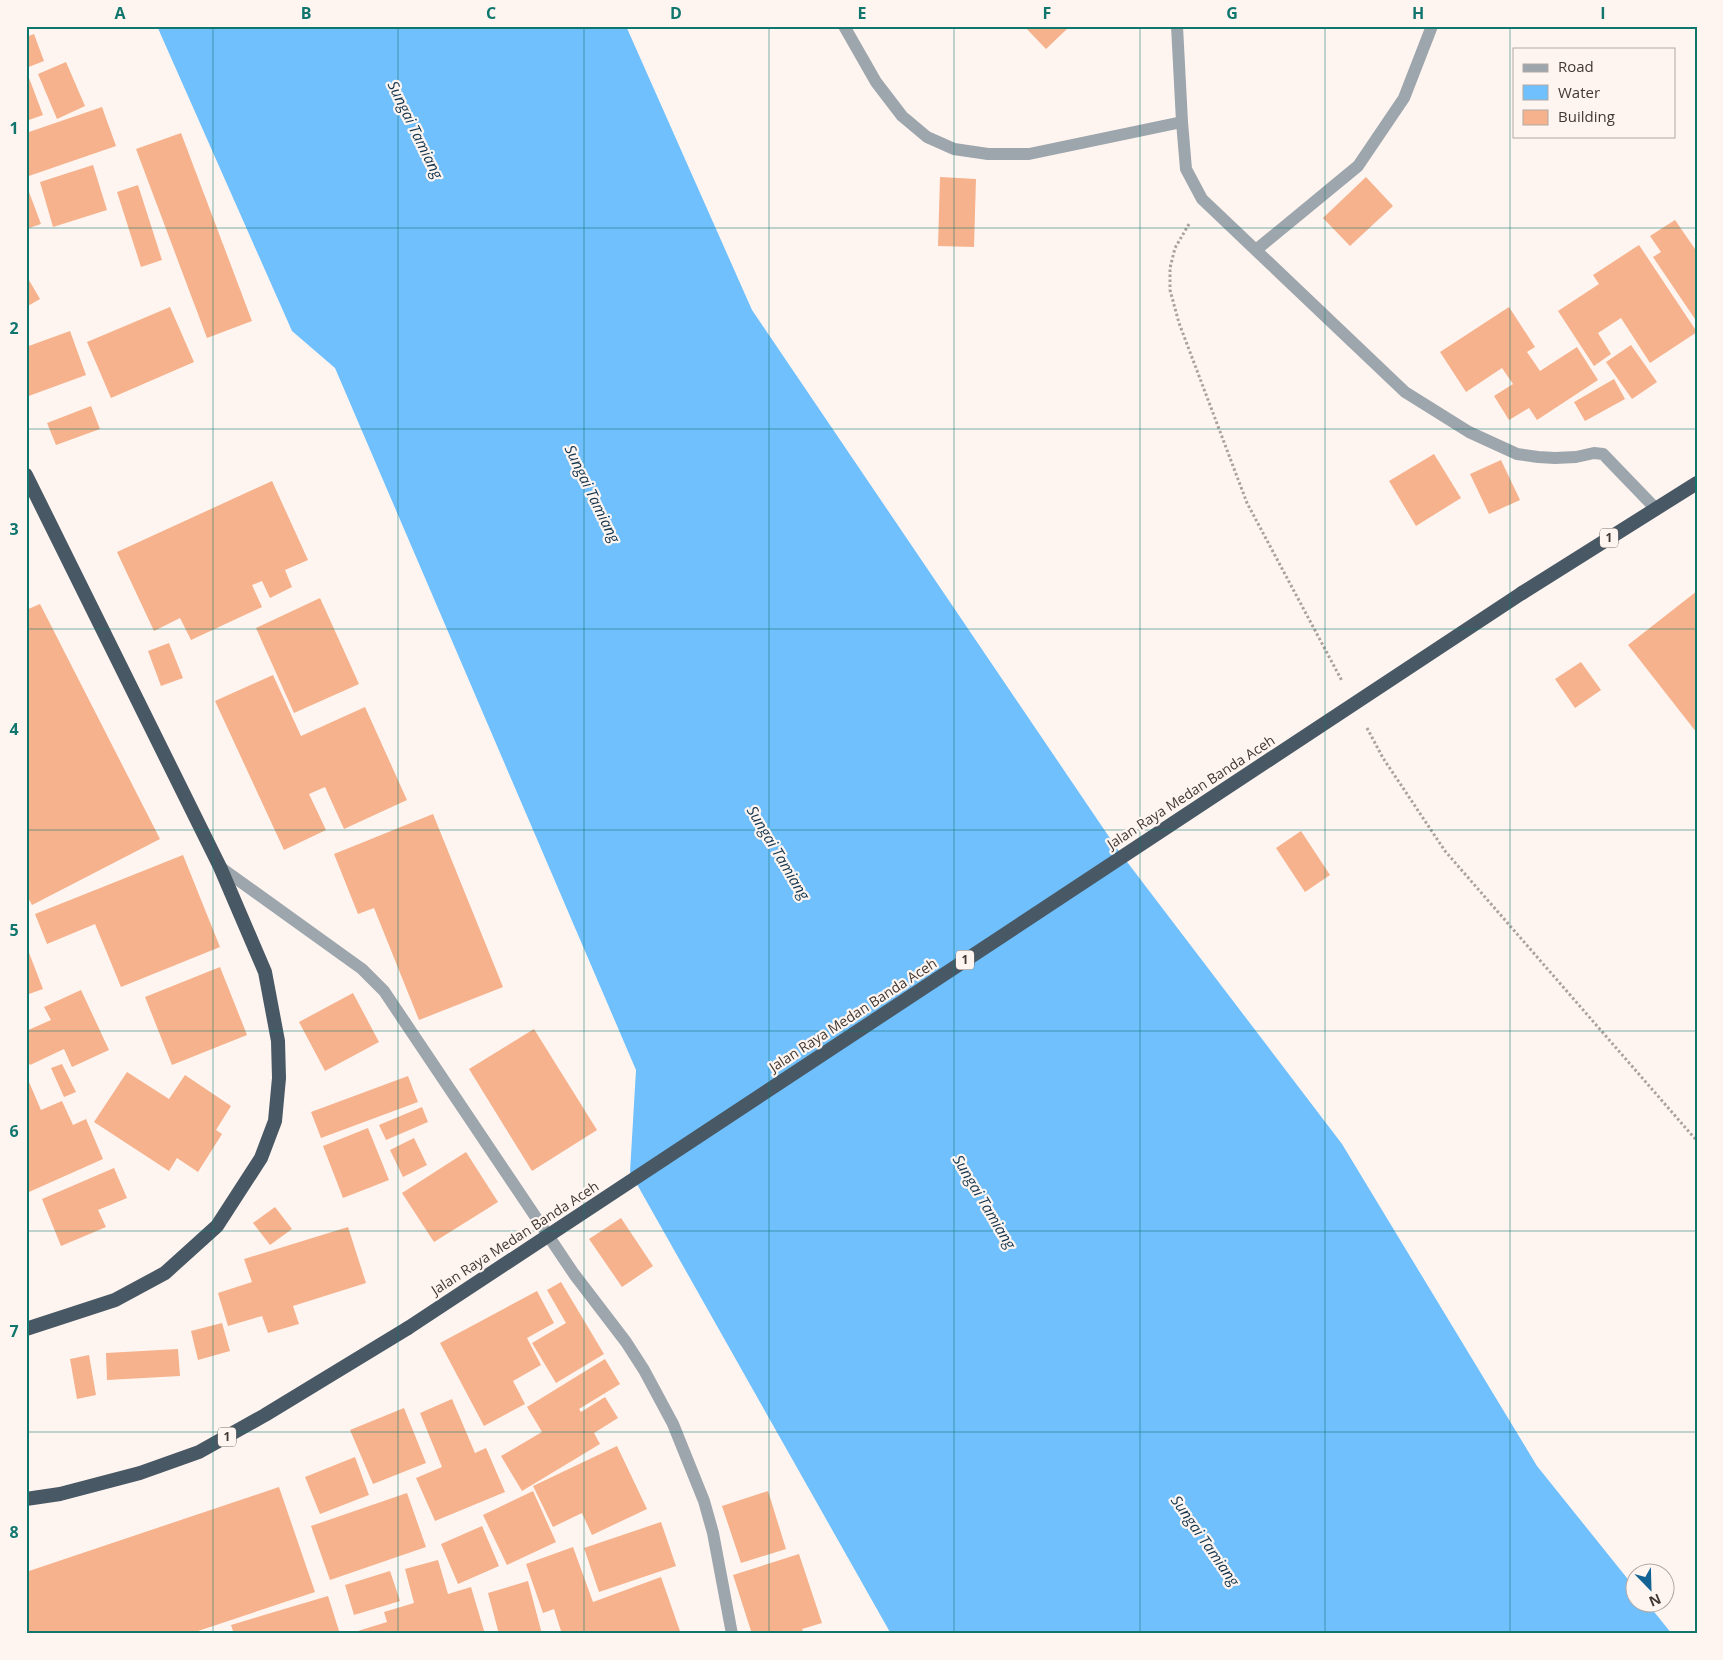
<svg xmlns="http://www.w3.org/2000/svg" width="1723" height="1660" font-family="'Open Sans',sans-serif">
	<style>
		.water { fill: #70c0fd }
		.building { fill: #f6b28c }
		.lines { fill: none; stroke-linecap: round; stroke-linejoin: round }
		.path { stroke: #aba29d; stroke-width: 3; stroke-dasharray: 2.5 2.5; stroke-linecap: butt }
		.minor { stroke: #9ea6ad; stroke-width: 12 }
		.tertiary { stroke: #9ea6ad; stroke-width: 12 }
		.trunk { stroke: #485864; stroke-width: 14 }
		.trunk-bridge { stroke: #485864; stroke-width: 14 }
		.grid { fill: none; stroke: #0f766e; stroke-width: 1; stroke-opacity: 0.55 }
		.labels { text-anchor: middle; stroke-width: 4.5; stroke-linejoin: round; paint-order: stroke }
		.shield { fill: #fff5f0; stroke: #7a716c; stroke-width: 1 }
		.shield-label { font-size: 12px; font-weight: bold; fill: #413833 }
		.street-label { font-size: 14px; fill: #413833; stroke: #fff5f0 }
		.water-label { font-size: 15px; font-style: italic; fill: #11334c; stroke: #fff5f0 }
		.neatline { fill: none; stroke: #0f766e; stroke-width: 2 }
		.grid-label { font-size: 16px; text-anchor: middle; font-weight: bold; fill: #0f766e }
	</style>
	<rect width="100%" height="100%" fill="#fff5f0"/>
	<path class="water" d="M157 26H626L752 310 1118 850 1342 1144 1537 1466 1635 1588 1636 1602 1647 1603 1672 1634H891L630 1172 636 1070 335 368 292 331Z"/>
	<g class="building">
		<path d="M1024 26H1066L1068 28 1046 49Z"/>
		<path d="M34 34 44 61 26 68V37Z"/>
		<path d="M66 62 85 106 57 119 38 74Z"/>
		<path d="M26 70 43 115 26 121Z"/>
		<path d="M102 107 116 146 26 177V133Z"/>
		<path d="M181 133 252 321 207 338 136 149Z"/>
		<path d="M93 165 107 210 53 227 40 182Z"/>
		<path d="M940 177 976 179 974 247 938 246Z"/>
		<path d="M1366 177 1393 206 1350 246 1323 218Z"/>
		<path d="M26 184 41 224 26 229Z"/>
		<path d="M138 185 162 260 141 267 117 192Z"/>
		<path d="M1675 220 1695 249 1697 248V322L1653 257 1661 252 1650 236Z"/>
		<path d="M1639 245 1697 332 1650 363 1621 318 1598 333 1611 354 1594 366 1558 311 1599 284 1593 275Z"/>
		<path d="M26 275 40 299 26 307Z"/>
		<path d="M170 307 194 362 111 398 87 342Z"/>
		<path d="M1509 307 1535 347 1527 352 1540 371 1577 347 1598 380 1537 420 1529 408 1509 420 1494 396 1513 384 1502 368 1466 392 1440 352Z"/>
		<path d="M70 331 86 375 26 397V347Z"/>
		<path d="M1631 345 1657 382 1632 399 1606 362Z"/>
		<path d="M1614 379 1625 399 1585 421 1574 402Z"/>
		<path d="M91 406 100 429 56 445 47 423Z"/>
		<path d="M1434 454 1461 498 1416 526 1389 481Z"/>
		<path d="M1501 460 1520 500 1489 514 1470 474Z"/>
		<path d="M272 481 308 560 285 570 292 587 270 598 262 581 252 585 262 607 191 640 180 618 154 631 117 552Z"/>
		<path d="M1697 591V733L1628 645Z"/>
		<path d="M320 598 359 684 294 713 256 628Z"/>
		<path d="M40 604 160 839 32 905 26 894V610Z"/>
		<path d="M169 643 183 678 161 686 148 651Z"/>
		<path d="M1581 662 1601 690 1575 708 1555 679Z"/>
		<path d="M273 675 301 736 365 707 407 800 344 829 325 787 309 794 326 830 284 850 215 701Z"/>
		<path d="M433 814 503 987 419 1020 374 908 358 914 334 854Z"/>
		<path d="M1301 831 1330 875 1305 892 1276 848Z"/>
		<path d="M183 855 220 947 121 987 95 924 47 944 35 914Z"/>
		<path d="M26 945 43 989 26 995Z"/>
		<path d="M220 967 247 1035 172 1065 145 997Z"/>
		<path d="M81 990 109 1050 72 1067 64 1049 30 1065 26 1057V1031L51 1020 44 1007Z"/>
		<path d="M353 993 379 1042 325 1071 299 1022Z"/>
		<path d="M534 1029 597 1130 532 1171 469 1069Z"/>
		<path d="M62 1064 76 1092 64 1097 51 1068Z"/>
		<path d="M127 1072 169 1099 185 1075 231 1106 216 1130 222 1134 198 1172 177 1158 169 1171 94 1122Z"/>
		<path d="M408 1076 418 1102 321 1138 311 1112Z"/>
		<path d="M29 1082 41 1110 62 1101 73 1125 86 1119 103 1159 29 1192 26 1185V1083Z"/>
		<path d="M422 1107 428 1122 386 1140 379 1125Z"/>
		<path d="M368 1128 389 1180 343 1198 323 1146Z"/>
		<path d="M414 1138 427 1165 403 1177 390 1150Z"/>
		<path d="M466 1152 498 1202 434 1242 402 1193Z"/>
		<path d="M114 1168 127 1198 98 1210 106 1227 61 1246 42 1199Z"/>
		<path d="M275 1207 292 1229 270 1245 253 1223Z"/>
		<path d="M621 1218 653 1266 622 1287 589 1239Z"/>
		<path d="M348 1227 366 1283 293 1306 299 1324 268 1333 262 1316 228 1326 218 1293 252 1282 244 1259Z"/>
		<path d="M561 1282 604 1354 556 1383 532 1343 566 1323 547 1290Z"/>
		<path d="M537 1291 554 1323 527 1338 541 1365 513 1381 525 1404 484 1426 440 1343Z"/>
		<path d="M222 1323 230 1351 198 1360 191 1331Z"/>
		<path d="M178 1349 180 1376 107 1380 106 1353Z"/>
		<path d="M89 1355 96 1395 77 1399 70 1359Z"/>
		<path d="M605 1359 620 1384 579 1409 581 1412 605 1397 618 1418 594 1433 600 1444 522 1491 501 1456 542 1432 527 1407Z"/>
		<path d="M452 1399 475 1453 486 1448 505 1492 435 1521 416 1478 442 1467 420 1413Z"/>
		<path d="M404 1408 426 1463 373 1484 350 1430Z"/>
		<path d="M617 1446 647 1509 592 1535 582 1513 553 1527 533 1486Z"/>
		<path d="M355 1457 369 1495 320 1514 305 1477Z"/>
		<path d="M279 1487 315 1592 189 1634H26V1572Z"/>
		<path d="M533 1491 556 1542 507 1565 483 1515Z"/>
		<path d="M768 1491 786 1549 741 1563 722 1506Z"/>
		<path d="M407 1493 426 1547 330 1580 311 1526Z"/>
		<path d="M661 1522 676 1566 599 1592 584 1548Z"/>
		<path d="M482 1526 499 1566 458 1584 441 1544Z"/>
		<path d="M573 1547 593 1602 661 1577 681 1634H562L554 1609 543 1613 526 1564Z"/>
		<path d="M799 1554 822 1623 802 1629 804 1634H752L733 1575Z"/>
		<path d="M438 1560 448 1594 471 1587 485 1634H348L387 1622 384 1612 414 1603 405 1569Z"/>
		<path d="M390 1571 400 1601 354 1615 345 1585Z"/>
		<path d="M528 1581 542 1634H499L488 1593Z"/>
		<path d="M328 1596 340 1634H234L231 1625Z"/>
	</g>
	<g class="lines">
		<g class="path">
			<path d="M1189 224 1175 248 1170 268V290L1179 323 1247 503 1342 681"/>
			<path d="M1367 728 1383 758 1445 851 1697 1141"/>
		</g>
		<g class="minor">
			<path d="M844 26 876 82 902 116 927 137 954 149 988 154H1029L1182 122"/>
			<path d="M1177 26 1182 122 1186 169 1202 199 1405 392 1469 432 1517 454 1538 457 1555 458 1576 457 1594 453 1603 454 1656 509"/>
			<path d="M1256 250 1358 166 1404 98 1432 26"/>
		</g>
		<path class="tertiary" d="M220 867 362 969 384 991 574 1274 626 1342 644 1370 673 1424 704 1501 713 1533 732 1634"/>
		<g class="trunk">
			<path d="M26 475 220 867 265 972 278 1041 279 1078 275 1121 261 1158 217 1226 165 1273 115 1300 26 1329"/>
			<path d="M1522 593 1697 483"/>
			<path d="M26 1499 60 1494 140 1473 199 1452 265 1415 408 1328"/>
		</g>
		<path class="trunk-bridge" d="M408 1328 1522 593"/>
	</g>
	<path class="grid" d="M213 26V1634M398 26V1634M584 26V1634M769 26V1634M954 26V1634M1140 26V1634M1325 26V1634M1510 26V1634M26 228H1697M26 429H1697M26 629H1697M26 830H1697M26 1031H1697M26 1231H1697M26 1432H1697"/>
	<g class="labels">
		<g class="shield">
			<rect x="1600" y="528.5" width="18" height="19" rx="4"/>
			<rect x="956" y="950.5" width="18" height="19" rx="4"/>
			<rect x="218" y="1427.5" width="18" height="19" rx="4"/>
		</g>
		<g class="shield-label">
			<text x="1609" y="542">1</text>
			<text x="965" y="964">1</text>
			<text x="227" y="1441">1</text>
		</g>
		<g class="street-label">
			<text transform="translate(1191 792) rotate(-33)" y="5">Jalan Raya Medan Banda Aceh</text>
			<text transform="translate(853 1015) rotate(-33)" y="5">Jalan Raya Medan Banda Aceh</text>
			<text transform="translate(515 1238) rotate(-33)" y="5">Jalan Raya Medan Banda Aceh</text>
		</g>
		<g class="water-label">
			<text transform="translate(415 130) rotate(64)" y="5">Sungai Tamiang</text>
			<text transform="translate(592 494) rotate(64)" y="5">Sungai Tamiang</text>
			<text transform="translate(778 853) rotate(59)" y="5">Sungai Tamiang</text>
			<text transform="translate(984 1202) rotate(59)" y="5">Sungai Tamiang</text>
			<text transform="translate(1205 1541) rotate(55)" y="5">Sungai Tamiang</text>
		</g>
	</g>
	<rect width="1723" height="1660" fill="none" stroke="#fff5f0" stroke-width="55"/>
	<rect x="1513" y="48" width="162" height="90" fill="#fff5f0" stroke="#b3a9a4"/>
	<rect x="1523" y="64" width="25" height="8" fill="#9ea6ad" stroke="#b3a9a4"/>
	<text x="1558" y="72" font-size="15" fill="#413833">Road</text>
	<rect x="1523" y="85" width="25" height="15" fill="#70c0fd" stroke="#b3a9a4"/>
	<text x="1558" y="98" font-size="15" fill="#413833">Water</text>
	<rect x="1523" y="110" width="25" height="15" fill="#f6b28c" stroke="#b3a9a4"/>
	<text x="1558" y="122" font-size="15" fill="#413833">Building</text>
	<g transform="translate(1650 1588) rotate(157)"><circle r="24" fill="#fff5f0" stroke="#b3a9a4"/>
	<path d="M0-4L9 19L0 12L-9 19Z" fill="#126294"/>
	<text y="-8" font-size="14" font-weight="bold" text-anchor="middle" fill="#413833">N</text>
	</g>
	<rect x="28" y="28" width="1668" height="1604" class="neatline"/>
	<g class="grid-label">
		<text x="120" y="19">A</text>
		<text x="306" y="19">B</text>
		<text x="491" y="19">C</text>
		<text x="676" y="19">D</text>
		<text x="862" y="19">E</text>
		<text x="1047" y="19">F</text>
		<text x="1232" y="19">G</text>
		<text x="1418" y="19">H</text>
		<text x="1603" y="19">I</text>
		<text x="14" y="134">1</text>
		<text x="14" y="334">2</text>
		<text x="14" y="535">3</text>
		<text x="14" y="735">4</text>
		<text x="14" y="936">5</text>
		<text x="14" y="1137">6</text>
		<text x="14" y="1337">7</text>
		<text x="14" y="1538">8</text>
	</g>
</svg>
